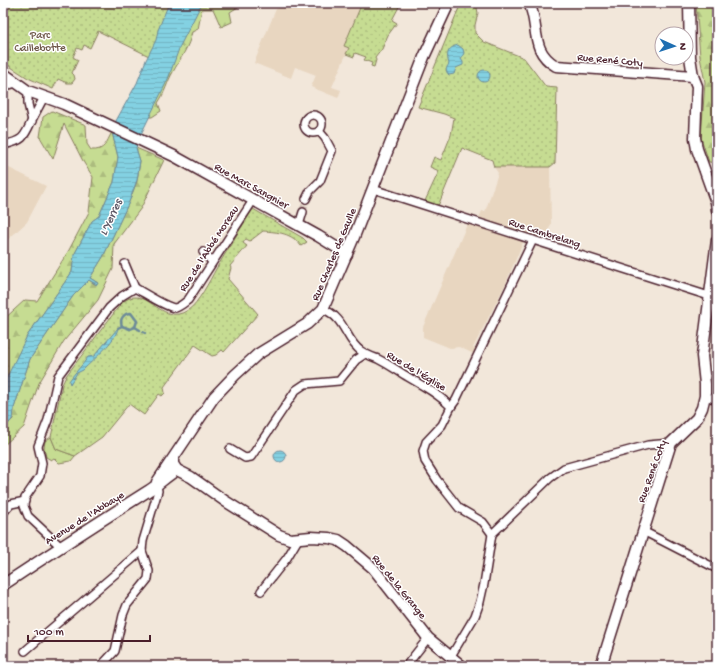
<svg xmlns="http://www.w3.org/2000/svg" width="720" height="669" font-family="'Gochi Hand',sans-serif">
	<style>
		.built { fill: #e8d6c0 }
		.grass { fill: #c6dc92; stroke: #887e5e }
		.forest { fill: url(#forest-firs); stroke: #887e5e }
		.park { fill: url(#park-dots); stroke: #887e5e }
		.water { fill: url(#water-rules); stroke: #6c8a99 }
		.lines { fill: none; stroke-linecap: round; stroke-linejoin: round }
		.stream { stroke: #6c8a99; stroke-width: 2.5 }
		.street-tunnel { stroke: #d0bfb7; stroke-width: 7; stroke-dasharray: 7 3.5; stroke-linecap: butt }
		.street-casing { stroke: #4a1f2b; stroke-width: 10 }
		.secondary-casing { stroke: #4a1f2b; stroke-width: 13 }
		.street { stroke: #fff; stroke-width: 7 }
		.secondary { stroke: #fff; stroke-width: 10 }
		.labels { text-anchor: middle; stroke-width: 3; stroke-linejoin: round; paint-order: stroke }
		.park-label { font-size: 11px; fill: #6f584a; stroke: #fff }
		.street-label { font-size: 11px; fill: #4a1f2b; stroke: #fff }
		.water-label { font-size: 12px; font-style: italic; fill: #5b5462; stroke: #fff }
	</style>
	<defs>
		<pattern id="forest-firs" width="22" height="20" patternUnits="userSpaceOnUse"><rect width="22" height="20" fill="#c6dc92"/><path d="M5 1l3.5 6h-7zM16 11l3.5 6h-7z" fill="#acbc7e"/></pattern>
		<pattern id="park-dots" width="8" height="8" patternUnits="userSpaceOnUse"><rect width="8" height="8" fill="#c6dc92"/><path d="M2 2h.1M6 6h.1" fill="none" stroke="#acbc7e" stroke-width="1.8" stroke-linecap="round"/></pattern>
		<pattern id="water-rules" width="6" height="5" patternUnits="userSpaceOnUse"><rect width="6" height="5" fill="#83d1e2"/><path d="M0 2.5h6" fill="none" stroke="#73b3c2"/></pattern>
	</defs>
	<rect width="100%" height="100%" fill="#f2e7da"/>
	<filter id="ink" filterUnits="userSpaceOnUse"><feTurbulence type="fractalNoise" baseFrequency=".025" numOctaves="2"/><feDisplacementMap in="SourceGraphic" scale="8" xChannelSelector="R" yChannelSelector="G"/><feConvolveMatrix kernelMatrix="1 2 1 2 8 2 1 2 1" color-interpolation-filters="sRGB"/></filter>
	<g filter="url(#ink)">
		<g class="built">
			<path d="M291 3H362L344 46 349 48 332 87 341 90 338 98 311 87 316 75 295 67 291 78 254 63 276 9Z"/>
			<path d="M3 165 46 186 27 222 3 244Z"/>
			<path d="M494 167H550L551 224 544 243 477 222 482 211 485 212 498 173Z"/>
			<path d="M468 222 524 240 505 285 473 348 476 349 474 354 459 347 450 348 423 337V327Z"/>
		</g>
		<path class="grass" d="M51 437 56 449 75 456 71 461 59 463 54 458 51 460 46 457 44 448 45 441Z"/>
		<g class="forest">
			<path d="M192 3H238V7L230 12 232 22 221 27 213 9H202L198 29 192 32C189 47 180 59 173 72 167 82 165 93 158 103L161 111 152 117H145Z"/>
			<path d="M696 3H717V163L709 162 701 138 705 82 700 57Z"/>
			<path d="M52 111 86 125 87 144 91 150C105 151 106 143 112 132L118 157 114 182 99 216 92 221 74 255 72 272 27 336 3 388V320L25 300 37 301 69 250 89 212 93 177 84 163 64 124 53 159 40 137 43 117Z"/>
			<path d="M136 148 164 160 141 208 114 244 113 269 98 300 64 341 39 383 24 427 3 446V429L13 419 14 408 30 359 73 296 89 280 96 285 98 283 90 278 103 257 129 202 137 181 140 161Z"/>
		</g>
		<g class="park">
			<path d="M3 3H171L158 39 149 56 98 31 90 48 84 45 82 50 77 48 73 57 78 60 72 73 74 75 75 79 72 83H67L58 79 53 89 28 78 3 62Z"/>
			<path d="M362 3H398L400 5 392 20 397 23 388 35 382 49 375 58 376 60 374 67 371 66 372 63 364 60 366 57 355 53 354 57 346 54 349 48 344 46Z"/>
			<path d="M461 3H476L478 13 475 25V33L484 42 524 58 546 87 557 88 555 163 550 167H494L492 160 462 148 438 206 425 201 439 171 430 167 434 157 441 160 451 135 454 118 444 114 418 107Z"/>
			<path d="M253 209 303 238 307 242 301 246C292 233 278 232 263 231L250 241 246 239 243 243 247 246 230 266 231 268 228 279 258 314 224 352 222 350 216 355 212 356 195 345 164 387 165 393 162 396 159 394 144 415 129 404 102 437 75 456 56 449 51 437 62 385 66 376 120 305C145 278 160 329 188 310 198 304 210 280 216 269 228 249 240 229 253 209Z"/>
		</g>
		<g class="water">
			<path d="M169 3H202L180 46 168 79 142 132 136 148 140 161 137 180 129 202 103 257 90 278 98 283 97 285 89 280 73 296 30 359 14 408C14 420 11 421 3 429V388L6 379 27 336 72 272 74 255 92 221 99 216 114 182 118 157 112 132V128L137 83 146 60 156 40 158 30Z"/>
			<path d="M458 45 463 49 464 53 461 59 463 62V65L456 68 454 74 449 75C445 71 446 68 449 64 446 54 447 48 458 45Z"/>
			<circle cx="484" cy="76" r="6"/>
			<path d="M118 328C116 341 93 360 83 370L77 373 70 384 69 381C75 372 82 366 88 357L94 356Z"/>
			<circle cx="280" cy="456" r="6"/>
		</g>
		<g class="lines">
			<g class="stream">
				<path d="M122 326C119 319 124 313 131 313L137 321 135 327"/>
				<path d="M118 328 122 326 130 329 135 327 140 330"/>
				<path d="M143 332 145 333"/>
			</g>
			<path class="street-tunnel" d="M303 212 306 199"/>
			<g class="street-casing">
				<g id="street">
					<path d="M3 87 16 83"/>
					<path d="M28 91V104L32 121"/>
					<circle cx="313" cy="124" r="9"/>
					<path d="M3 145C23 141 24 138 32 120 36 112 40 105 44 97"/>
					<path d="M373 189 709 296"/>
					<path d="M306 199 310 191 320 181 332 151 325 138 319 131"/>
					<path d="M299 225 303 212"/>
					<path d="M203 252 212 262"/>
					<path d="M125 264 135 288"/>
					<path d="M323 309C346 318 345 340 361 351 367 355 373 357 378 359 388 364 398 371 408 377 423 386 439 394 451 407L442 425 426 442 423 451 425 461 437 480 459 508 483 522 492 534"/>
					<path d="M705 396 717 400"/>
					<path d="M451 407 456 400 533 240"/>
					<path d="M230 449 245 458 251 457 296 390 305 384 339 381 356 360 365 354"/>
					<path d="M3 513 11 504 25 501"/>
					<path d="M643 531 717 569"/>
					<path d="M60 546 28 516 24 506 25 498 40 476 42 463 38 446 48 420 58 376 109 308 122 296 135 288C143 292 167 308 175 308 180 307 184 303 188 300L254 199"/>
					<path d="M261 591 287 558 299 538"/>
					<path d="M25 651 142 551"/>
					<path d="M451 656 475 616 480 602 484 584 492 534 550 478 564 468 648 445 671 443"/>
					<path d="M101 666 115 651 123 615 127 605 148 579 149 571 142 551 143 541 158 491 157 485"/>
					<path d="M406 666 428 638"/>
				</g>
			</g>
			<g class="secondary-casing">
				<g id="secondary">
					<path d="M529 3C540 26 529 50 556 66L693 76"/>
					<path d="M689 3 690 57 693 76 697 86 695 138 697 149 716 202 717 210"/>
					<path d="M3 73 28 91 64 104 174 156 318 236 347 254"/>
					<path d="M173 459V464L177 470 191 477 225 501 279 535 290 539 311 537 329 538 338 540 347 546 373 568 428 638 462 666"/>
					<path d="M157 485V482L214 397 235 375 258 354 307 324 323 309 354 237 424 57 449 3"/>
					<path d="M3 585C51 553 99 522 148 491 158 485 167 476 177 470"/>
					<path d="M601 666 671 443 697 418 702 408 705 396V384L702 356 717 240"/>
				</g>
			</g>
			<use href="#street" class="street"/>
			<use href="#secondary" class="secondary"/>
		</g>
	</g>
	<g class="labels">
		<g class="park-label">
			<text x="40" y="38">Parc<tspan x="40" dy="13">Caillebotte</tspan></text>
		</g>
		<g class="street-label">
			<text transform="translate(610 59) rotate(5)" y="4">Rue René Coty</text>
			<text transform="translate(252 185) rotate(29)" y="4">Rue Marc Sangnier</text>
			<text transform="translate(545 232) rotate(18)" y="4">Rue Cambrelang</text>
			<text transform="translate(208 248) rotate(-57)" y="4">Rue de l'Abbé Moreau</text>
			<text transform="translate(333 254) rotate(-67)" y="4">Rue Charles de Gaulle</text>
			<text transform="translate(417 370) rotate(31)" y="4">Rue de l'Église</text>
			<text transform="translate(651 471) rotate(-70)" y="4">Rue René Coty</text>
			<text transform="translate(84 517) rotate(-32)" y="4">Avenue de l'Abbaye</text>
			<text transform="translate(400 586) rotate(51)" y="4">Rue de la Grange</text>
		</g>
		<g class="water-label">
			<text transform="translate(110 217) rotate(-65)" y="4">L'Yerres</text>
		</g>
	</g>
	<rect width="720" height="669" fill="none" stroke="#fff" stroke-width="16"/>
	<rect x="8" y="8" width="704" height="653" fill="none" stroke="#4a1f2b" stroke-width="1.5" filter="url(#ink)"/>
	<g transform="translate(674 46) rotate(93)"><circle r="19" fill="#ffffff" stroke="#b7a5aa"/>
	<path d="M0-3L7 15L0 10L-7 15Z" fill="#1f6fb2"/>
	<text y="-6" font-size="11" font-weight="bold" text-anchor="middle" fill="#4a1f2b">N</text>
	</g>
	<path d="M28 635v6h122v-6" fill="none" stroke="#4a1f2b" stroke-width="2"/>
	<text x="34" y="635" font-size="12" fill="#4a1f2b" stroke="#ffffff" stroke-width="3" paint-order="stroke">100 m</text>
</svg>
